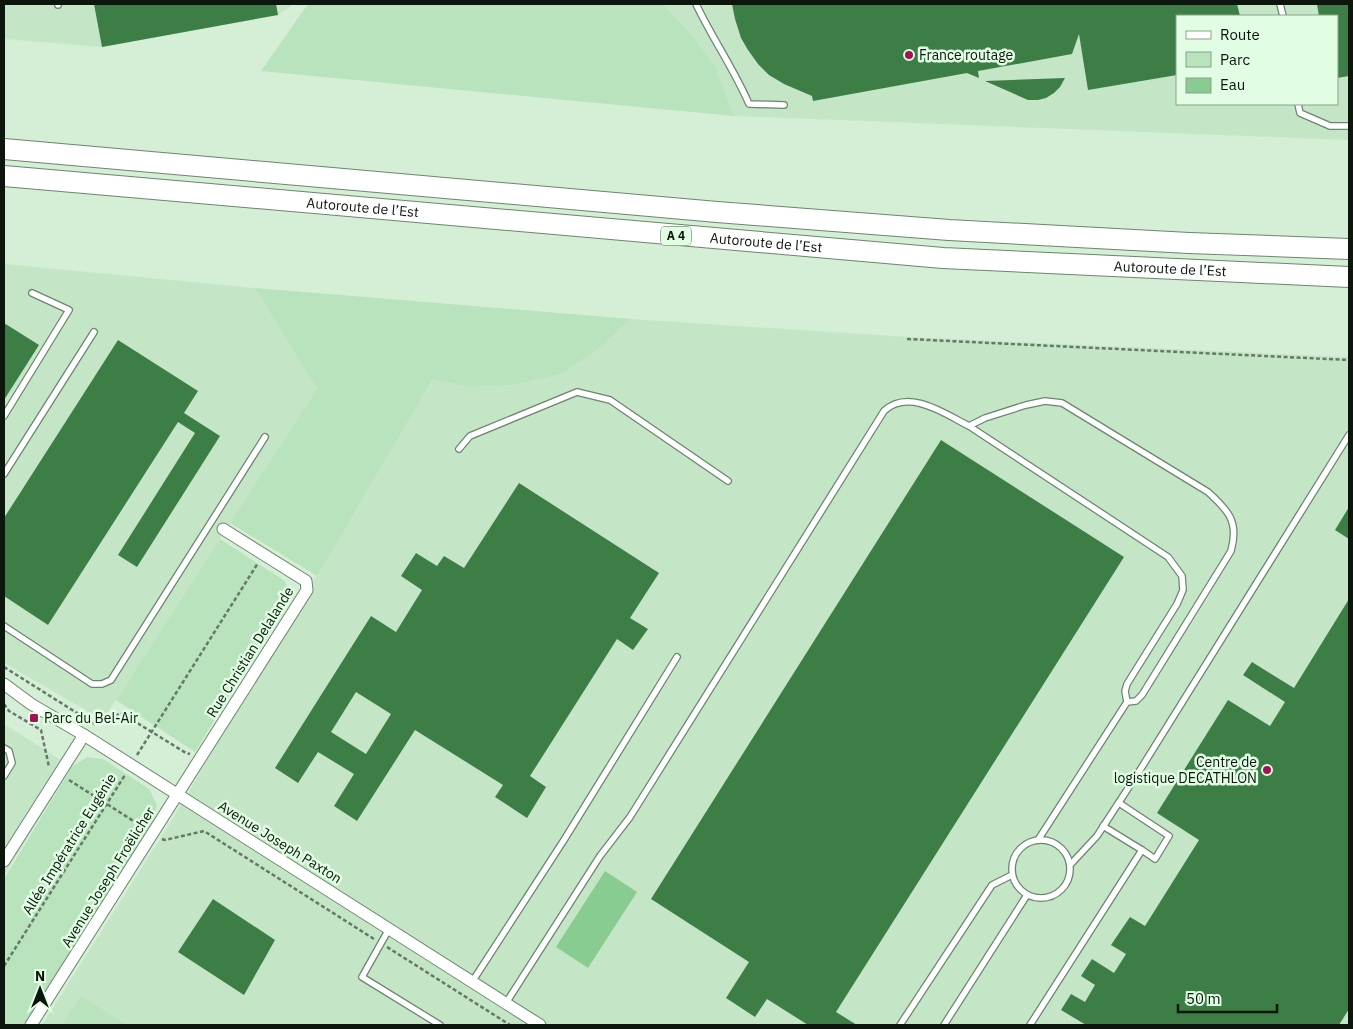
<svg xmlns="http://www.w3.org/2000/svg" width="1353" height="1029" font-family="'IBM Plex Sans',sans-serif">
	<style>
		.built { fill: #c4e6c7; fill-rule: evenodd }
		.green { fill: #b8e3bc }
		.water { fill: #89cc91 }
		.building { fill: #3d7e47; fill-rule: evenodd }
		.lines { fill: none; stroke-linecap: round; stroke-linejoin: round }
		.lane-casing { stroke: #6c856e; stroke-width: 8 }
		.street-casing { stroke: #6c856e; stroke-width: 13 }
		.highway-casing { stroke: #6c856e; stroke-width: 22 }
		.path { stroke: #667868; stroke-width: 2.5; stroke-dasharray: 4 2.5; stroke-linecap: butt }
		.lane { stroke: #fff; stroke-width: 5.5 }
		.street { stroke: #fff; stroke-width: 11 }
		.highway { stroke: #fff; stroke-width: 20 }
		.poi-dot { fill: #a41254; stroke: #e1fde3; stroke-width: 2 }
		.labels { text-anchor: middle; stroke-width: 5; stroke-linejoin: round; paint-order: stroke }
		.shield { fill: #e1fde3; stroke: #4c5b4d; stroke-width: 1 }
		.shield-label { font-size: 12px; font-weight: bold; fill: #0c160d }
		.poi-label { font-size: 14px; fill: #0c160d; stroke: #e1fde3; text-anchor: start }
		.street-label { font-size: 14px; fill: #0c160d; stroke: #e1fde3 }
	</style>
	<rect width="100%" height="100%" fill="#d4efd6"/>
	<g class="built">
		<path d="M4 4H294L278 15 102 47 4 39Z"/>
		<path d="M663 4H1349V140L734 116 715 66 692 35ZM1177 16H1337V104H1177Z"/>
		<path d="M4 264 255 288 317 389 103 720 4 663Z"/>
		<path d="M631 319 908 337 1349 357V1025H42L172 820 432 380 470 387 514 385 561 374 598 349Z"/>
		<path d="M4 724 72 767 4 875Z"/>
	</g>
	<g class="green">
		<path d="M308 4H663L692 35 715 66 734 116 261 71Z"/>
		<path d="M255 288 631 319 598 349 561 374 514 385 470 387 432 380 317 576 230 523 317 389Z"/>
		<path d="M220 539 285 581 289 597 195 752 116 700Z"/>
		<path d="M87 757 103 759 149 789 157 805 152 825 24 1025H4V879L72 767Z"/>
		<path d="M81 996 127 1025H62Z"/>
	</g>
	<path class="water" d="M605 871 637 892 588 968 556 947Z"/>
	<g class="building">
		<path d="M94 4H276L278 15 102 47Z"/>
		<path d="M732 4H1237L1240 16H1177V75L1088 90 1079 34 1072 54 978 71 979 78 967 73 813 101 812 96 784 84 769 75 758 64 748 50 741 38 735 19Z"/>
		<path d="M1317 4H1349V76L1337 78V16H1319Z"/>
		<path d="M1065 78 1060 87 1054 93 1046 98 1038 100H1028L985 81Z"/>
		<path d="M4 323 39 345 4 400Z"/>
		<path d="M118 340 198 391 184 413 220 436 137 567 118 555 195 433 178 422 48 625 4 596V518Z"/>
		<path d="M941 440 1124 557 836 1012 857 1025H808L767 999 755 1017 726 998 749 962 651 899Z"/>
		<path d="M519 483 659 573 630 618 648 629 633 650 617 639 530 776 546 787 527 818 495 797 503 785 415 730 357 821 334 806 354 774 318 752 298 783 275 768 371 616 396 632 422 590 401 576 416 553 437 566 444 556 464 568ZM356 692 391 714 366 754 331 732Z"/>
		<path d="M1349 507V539L1335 530Z"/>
		<path d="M1349 599V1009L1339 1025H1086L1061 1010 1071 994 1085 1002 1095 985 1081 976 1092 959 1114 973 1126 954 1111 945 1130 917 1145 926 1199 840 1157 813 1228 700 1270 726 1285 702 1243 675 1252 662 1294 688Z"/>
		<path d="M213 899 275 940 244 995 178 952Z"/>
	</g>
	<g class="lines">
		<g class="lane-casing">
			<g id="lane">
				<path d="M58 4V5"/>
				<path d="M696 4C712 38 734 69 749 104L784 105"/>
				<path d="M1280 4 1283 16"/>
				<path d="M1298 104 1300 113 1330 126H1349"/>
				<path d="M4 416 69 310 32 293"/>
				<path d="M459 449 470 436 577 392 610 400 728 481"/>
				<path d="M4 474 94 332"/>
				<path d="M4 626 92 684H102L111 680 265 437"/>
				<path d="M4 748 9 751 12 763 4 776"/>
				<path d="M1119 803 1169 836 1155 859 1142 850"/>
				<circle cx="1041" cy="869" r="29"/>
				<path d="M1038 840 1127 702 1136 701 1142 695 1231 551C1239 522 1229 511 1208 492L1062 403 1045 401 1026 405 985 418 969 426 1168 557 1182 576 1183 590 1177 604 1127 684 1125 691 1127 702"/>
				<path d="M1070 865 1097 836 1140 770 1349 435"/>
				<path d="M389 929 362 977 440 1025"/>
				<path d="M472 982 564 840 677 657"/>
				<path d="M506 1003 600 856 630 817 884 411C909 388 945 414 969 426"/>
				<path d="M900 1025 992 885 1012 875"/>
				<path d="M944 1025 1027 895"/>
				<path d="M1030 1025 1142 850 1103 826"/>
			</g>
		</g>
		<g class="street-casing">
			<g id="street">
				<path d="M4 684 31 704 84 735 540 1025"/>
				<path d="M4 861 84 735"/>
				<path d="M31 1025 307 590 306 581 223 529"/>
			</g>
		</g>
		<g class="highway-casing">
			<g id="highway">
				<path d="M4 149 717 212 949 230 1189 243 1349 249"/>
				<path id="s1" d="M4 176 943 258 1349 277"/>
			</g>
		</g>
		<g class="path">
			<path d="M907 339 1349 360"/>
			<path d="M4 667 96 725 121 713 186 753 190 754"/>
			<path d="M4 704 9 711 41 730 49 767"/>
			<path d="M137 755 258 563"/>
			<path d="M69 780 143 827"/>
			<path d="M162 839 165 840 204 831 374 939"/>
			<path d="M387 947 510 1025"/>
			<path d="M4 966 125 775"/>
		</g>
		<use href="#lane" class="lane"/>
		<use href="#street" class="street"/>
		<use href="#highway" class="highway"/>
	</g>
	<g class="poi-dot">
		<circle cx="909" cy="55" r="5"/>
		<rect x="29" y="713" width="10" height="10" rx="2.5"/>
		<circle cx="1267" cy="770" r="5"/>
	</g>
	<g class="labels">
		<rect class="shield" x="661" y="226.5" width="30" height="19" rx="4"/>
		<g class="shield-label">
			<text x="676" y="240">A 4</text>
		</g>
		<g class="poi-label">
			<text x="919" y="60">France routage</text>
			<text x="44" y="723">Parc du Bel-Air</text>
			<text x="1257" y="767" text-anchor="end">Centre de<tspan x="1257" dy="16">logistique DECATHLON</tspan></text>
		</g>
		<g class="street-label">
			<text dy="5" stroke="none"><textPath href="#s1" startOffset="360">Autoroute de l’Est</textPath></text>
			<text dy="5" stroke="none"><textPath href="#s1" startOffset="765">Autoroute de l’Est</textPath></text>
			<text dy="5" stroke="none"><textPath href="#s1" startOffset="1170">Autoroute de l’Est</textPath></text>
			<text transform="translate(250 652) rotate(-58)" y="5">Rue Christian Delalande</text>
			<text transform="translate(280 842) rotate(32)" y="5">Avenue Joseph Paxton</text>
			<text transform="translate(69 844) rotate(-58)" y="5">Allée Impératrice Eugénie</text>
			<text transform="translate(108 877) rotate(-58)" y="5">Avenue Joseph Froëlicher</text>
		</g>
	</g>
	<rect width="1353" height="1029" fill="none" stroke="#0c160d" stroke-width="10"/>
	<rect x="1176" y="15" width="162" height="90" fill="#e1fde3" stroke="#8ca18d"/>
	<rect x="1186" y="31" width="25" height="8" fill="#ffffff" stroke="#8ca18d"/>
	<text x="1220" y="40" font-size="15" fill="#0c160d">Route</text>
	<rect x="1186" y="52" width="25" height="15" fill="#b8e3bc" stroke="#8ca18d"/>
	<text x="1220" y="65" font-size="15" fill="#0c160d">Parc</text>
	<rect x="1186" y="78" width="25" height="15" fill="#89cc91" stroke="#8ca18d"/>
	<text x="1220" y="90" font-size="15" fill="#0c160d">Eau</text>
	<g transform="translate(40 989)" stroke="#e1fde3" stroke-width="4" paint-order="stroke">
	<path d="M0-4L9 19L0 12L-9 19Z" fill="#0c160d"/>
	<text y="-8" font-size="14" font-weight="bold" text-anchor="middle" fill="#0c160d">N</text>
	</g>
	<path d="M1178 1004v8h99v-8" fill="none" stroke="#0c160d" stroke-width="2.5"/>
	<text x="1186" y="1004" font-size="15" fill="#0c160d" stroke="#e1fde3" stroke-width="4" paint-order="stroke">50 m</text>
</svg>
